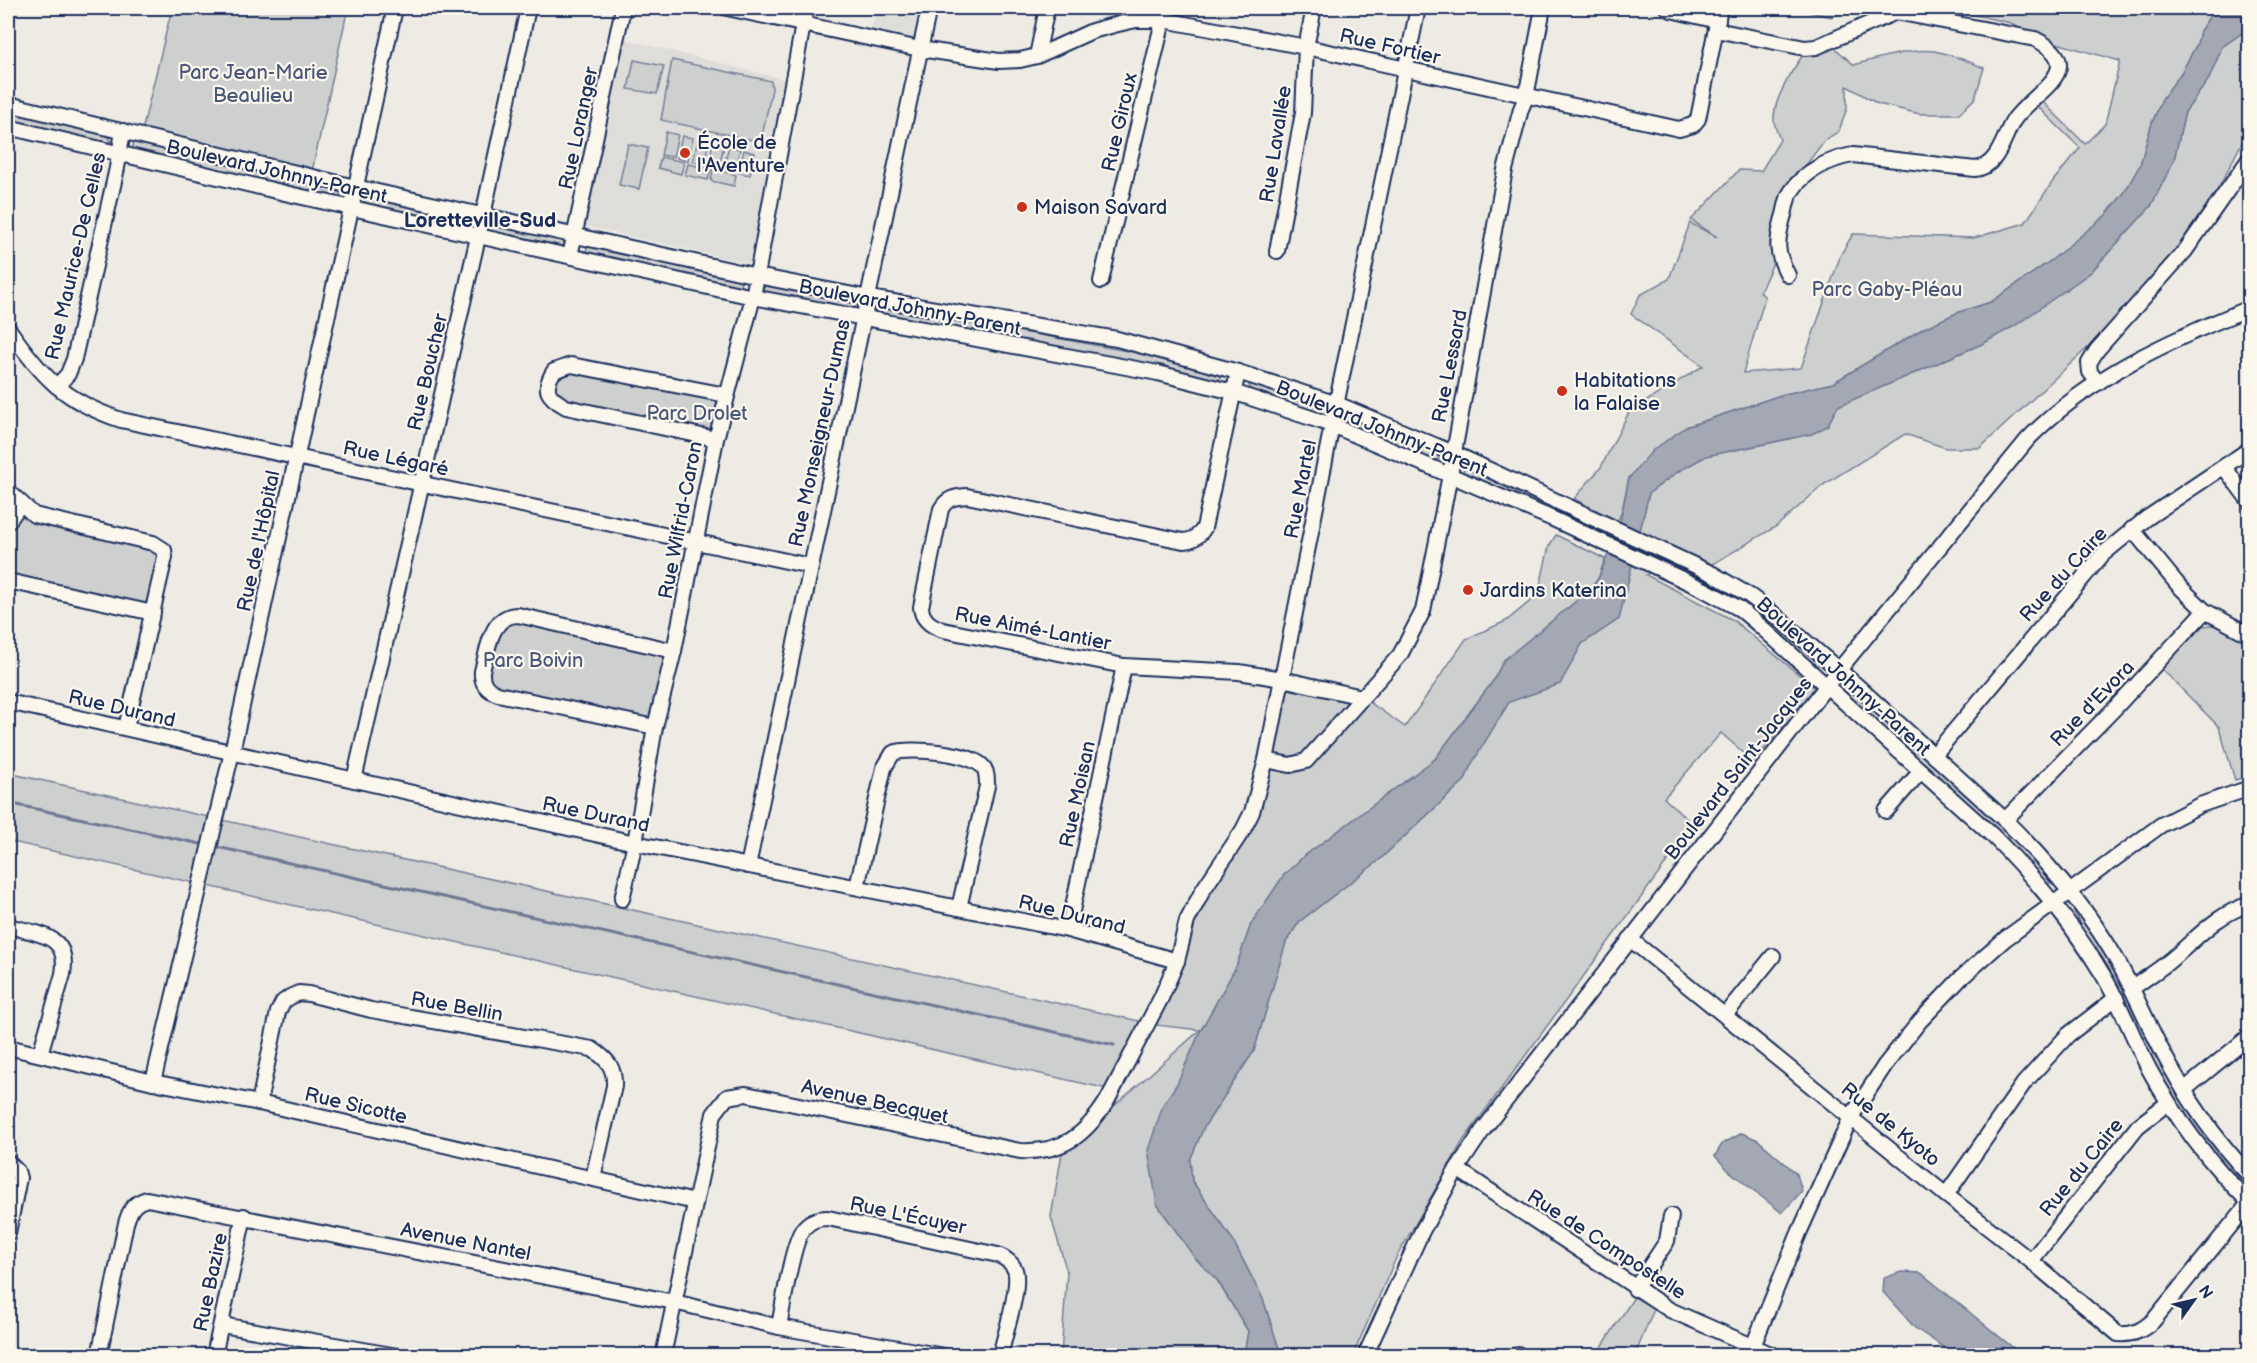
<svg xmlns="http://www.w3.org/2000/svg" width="2257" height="1363" font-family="'Balsamiq Sans',sans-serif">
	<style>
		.built { fill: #deddda }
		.green { fill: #cecfcf; stroke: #747f96; stroke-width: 1.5 }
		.water { fill: #a3a8b4; stroke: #6d7892; stroke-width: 1.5 }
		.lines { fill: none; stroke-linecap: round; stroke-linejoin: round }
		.stream { stroke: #6d7892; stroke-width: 3 }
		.minor-casing { stroke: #1b2f5e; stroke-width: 18 }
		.minor { stroke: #fbf7ec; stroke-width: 14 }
		.poi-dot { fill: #c8321e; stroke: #fbf7ec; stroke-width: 2 }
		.labels { text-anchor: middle; stroke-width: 4.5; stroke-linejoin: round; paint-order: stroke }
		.street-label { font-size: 20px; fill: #1b2f5e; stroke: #fbf7ec }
		.park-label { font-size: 20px; fill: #48577a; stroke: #fbf7ec }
		.poi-label { font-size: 20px; fill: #1b2f5e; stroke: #fbf7ec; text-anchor: start }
		.neighbourhood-label { font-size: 21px; font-weight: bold; fill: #1b2f5e; stroke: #fbf7ec }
	</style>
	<rect width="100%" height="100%" fill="#eeebe4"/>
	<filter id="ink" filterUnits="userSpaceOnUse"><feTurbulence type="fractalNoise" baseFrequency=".0167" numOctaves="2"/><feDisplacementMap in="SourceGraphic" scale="12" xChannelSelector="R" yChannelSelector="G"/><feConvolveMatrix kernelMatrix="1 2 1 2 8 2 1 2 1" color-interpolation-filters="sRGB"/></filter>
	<g filter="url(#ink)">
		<g class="built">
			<path d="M876 8H929L920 49 869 38Z"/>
			<path d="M620 38 787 80 751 264 581 225Z"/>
		</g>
		<g class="green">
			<path d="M172 8H348L311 176 141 135Z"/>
			<path d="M1812 8H1851L1832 17 1809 12Z"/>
			<path d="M1946 8H2215L2200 31 2197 44 2181 73 2162 99 2152 123 2140 165 2124 193 2106 215 2053 259 1991 302 1959 312 1924 328 1833 383 1781 395 1686 427 1629 478 1622 510 1618 521 1574 499 1601 467 1629 412 1703 366 1631 314 1640 295 1669 279 1690 223 1717 237 1691 220 1739 170 1761 171 1780 140C1778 133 1773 125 1774 117 1775 96 1793 69 1805 52L1835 48 1854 65C1874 59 1914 48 1934 51 1951 54 1968 61 1984 68L1975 98 1959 114H1920L1878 104 1847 86V108L1839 131 1824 141 1791 185 1777 254 1760 292 1765 297 1743 373 1801 368 1841 254 1853 234 1974 238 2025 223 2053 181 2080 148 2032 101 2037 96 2085 144 2105 124 2120 61 2032 36 2011 23 1966 13 1961 15Z"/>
			<path d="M2249 28V129L2218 189 2168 261 2111 326 1980 448H1946L1905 434 1823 485 1777 526 1706 568 1677 554 1646 575 1733 620 1815 688 1754 762 1721 733 1664 798 1694 825 1463 1141 1396 1258 1353 1355H1281L1263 1299 1232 1239 1192 1181 1190 1160 1204 1127 1254 1051 1286 942 1299 922 1377 862 1465 780 1470 765 1509 702 1560 684 1582 644 1619 619 1649 493 1679 471 1706 456 1789 439 1827 426 1838 406 1984 343 2054 298 2091 272 2151 206 2174 160 2185 112 2209 79 2222 47Z"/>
			<path d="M634 60 664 66 657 94 628 89Z"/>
			<path d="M672 60 771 81 772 89 762 136 757 141 661 120Z"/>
			<path d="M8 111 108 135 111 141 106 144 8 120Z"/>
			<path d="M666 132 678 135 673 157 661 155Z"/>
			<path d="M682 136 693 138 688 161 677 158Z"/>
			<path d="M698 139 709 142 704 164 693 162Z"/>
			<path d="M134 142 338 189 341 196 337 198 132 150Z"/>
			<path d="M713 143 724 145 719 168 708 165Z"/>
			<path d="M628 144 648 148 639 189 619 185Z"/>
			<path d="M729 146 740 149 735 172 723 169Z"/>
			<path d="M744 150 755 153 750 175 739 173Z"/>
			<path d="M661 157 684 162 681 174 658 168Z"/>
			<path d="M688 164 711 169 708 180 685 175Z"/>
			<path d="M713 169 736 175 734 186 711 181Z"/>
			<path d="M370 197 468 218 471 222 467 227 367 205 364 201Z"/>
			<path d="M494 224 562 239 565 243 560 248 492 232 490 227Z"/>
			<path d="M588 245 741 279 740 287 585 253Z"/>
			<path d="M768 284 853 301 856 305 853 309 766 293 763 289Z"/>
			<path d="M883 306 1154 356 1220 374 1221 377 1219 381H1216L880 314 877 307Z"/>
			<path d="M562 367 726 395 716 439 558 403 551 377Z"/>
			<path d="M1251 383 1324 406 1326 413 1321 414 1252 391 1249 386Z"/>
			<path d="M1348 415 1437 453 1439 459 1434 461 1345 423 1344 418Z"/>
			<path d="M1465 468 1547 506 1545 510 1465 475 1463 470Z"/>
			<path d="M21 503 34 515 160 546 153 613 8 581V522Z"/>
			<path d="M1556 535 1605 559 1598 579 1585 594 1504 660 1493 681 1435 759 1303 857 1284 875 1251 924 1236 967 1201 1030 1177 1084 1163 1105 1157 1204 1195 1258 1217 1280 1248 1331 1244 1355H1061L1067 1272 1051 1217 1063 1147 1090 1133 1113 1107 1200 1030 1148 1024 1112 1090 8 841V773L1148 1023 1187 921 1243 830 1282 679 1362 697 1405 727 1466 639 1506 621 1538 595 1549 546Z"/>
			<path d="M1700 577 1728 590 1760 610 1819 664 1816 667 1768 624 1699 581Z"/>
			<path d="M503 618 674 651 655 727 498 694 482 671Z"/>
			<path d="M2214 625 2249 643V696L2245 710 2249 729V776L2235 780 2219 727 2162 669 2201 626Z"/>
			<path d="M1849 689 1997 820 2031 855 2050 883 2047 885 1845 693Z"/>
			<path d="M2076 909 2112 963 2199 1124 2242 1182 2239 1185C2203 1146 2173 1104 2150 1057 2140 1037 2133 1017 2123 998 2107 969 2087 941 2073 910Z"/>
			<path d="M1634 1297 1651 1306 1657 1302 1635 1355 1596 1356Z"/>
		</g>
		<g class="water">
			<path d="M2215 8H2249V28L2222 47 2209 79 2185 112 2174 160 2151 206 2091 272 2016 325 1984 343 1838 406 1827 426 1812 434 1706 456 1679 471 1649 493 1619 619 1582 644 1560 684 1509 702 1471 765 1465 780 1377 862 1299 922 1286 942 1254 1051 1204 1127 1190 1160 1192 1181 1232 1239 1263 1299 1281 1355H1244L1248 1331 1217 1280 1195 1258 1157 1204 1148 1150 1163 1105 1177 1084 1201 1030 1236 967 1251 924 1284 875 1303 857 1435 759 1493 681 1504 660 1585 594 1598 579 1619 527 1629 478 1653 450 1686 427 1781 395 1833 383 1924 328 1959 312 1991 302 2053 259 2106 215 2124 193 2140 165 2152 123 2162 99 2181 73 2197 44 2200 31Z"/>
			<path d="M1742 1133 1758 1140 1797 1174 1802 1191 1782 1213 1728 1170 1715 1156 1722 1144Z"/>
			<path d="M1901 1272 1921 1273 2022 1355H1955L1915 1328 1883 1292 1884 1278Z"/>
		</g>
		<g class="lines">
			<g class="stream">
				<path d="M8 803 201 844"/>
				<path d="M217 847 1114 1045"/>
			</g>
			<g class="minor-casing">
				<g id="minor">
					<path d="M727 8 920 49 999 61 1020 60 1037 56 1092 31 1114 25 1136 20H1164L1306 47 1679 129 1693 125 1698 119 1720 8"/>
					<path d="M1668 8 1671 10 1718 21"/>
					<path d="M1716 30 1805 48 1816 47 1896 12 2035 39C2093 68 2030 94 2013 121 2003 138 1998 167 1975 169L1853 155C1830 159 1804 171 1791 192 1786 199 1786 210 1783 218 1776 243 1776 253 1788 275"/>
					<path d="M1037 56 1047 8"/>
					<path d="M8 104 355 187 757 276 869 298 1117 339 1238 372 1337 404 1453 453 1713 574 1750 596 1769 610 1854 683 2005 820C2046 861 2085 905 2114 955 2132 986 2145 1018 2161 1049 2185 1096 2214 1138 2250 1176"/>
					<path d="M8 127 289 194 753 297 1158 373 1233 392 1332 425 1553 519 1703 589 1740 609 1759 625 1993 836C2036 879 2072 923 2103 975 2121 1005 2133 1038 2149 1069 2176 1119 2209 1163 2250 1203"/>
					<path d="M1277 251 1303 113 1306 47 1314 8"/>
					<path d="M570 256 623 8"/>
					<path d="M1101 281 1166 8"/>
					<path d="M8 328C41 376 64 401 121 420L810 566"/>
					<path d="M1238 372 1204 528C1199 536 1193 541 1183 541L967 496C955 497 947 498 941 509L921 607C922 620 931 626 943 630L1124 666 1239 672 1282 679 1362 697"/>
					<path d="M2098 383 2090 372 2089 363 2097 350 2185 251 2250 158"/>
					<path d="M57 386 68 374 74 359 117 168 123 131"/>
					<path d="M716 439 566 407C548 397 542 390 554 371L571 365 726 395"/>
					<path d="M2224 467 2250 502"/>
					<path d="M8 491 34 515 153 543 164 550 165 557 126 728"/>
					<path d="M8 522 21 503"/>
					<path d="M2132 529 2179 586 2205 611 2250 635"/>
					<path d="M8 581 153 613"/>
					<path d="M8 702 635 843 1068 930 1177 961"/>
					<path d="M655 727 498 694C487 690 481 683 482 671 488 650 490 615 518 615L674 651"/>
					<path d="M1934 755 2103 554 2147 518 2250 449"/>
					<path d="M1266 760 1290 765 1306 761 1400 655 1423 611 1450 475 1505 170 1521 109 1526 97 1543 8"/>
					<path d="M354 780 483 215 528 8"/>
					<path d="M1886 811 1921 771"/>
					<path d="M2005 820 2115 708 2205 611"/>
					<path d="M748 866 929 8"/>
					<path d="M857 887 884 768 893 753C910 747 972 752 984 768 987 773 987 779 987 786L959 908"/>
					<path d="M622 899 635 843 655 727 674 651 716 439 753 297 806 8"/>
					<path d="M8 926C38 934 70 934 63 974L40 1054"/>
					<path d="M1068 930 1124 666"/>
					<path d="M1630 939 1946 1195 2031 1261 2118 1334C2134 1335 2141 1331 2153 1321L2250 1202"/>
					<path d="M2133 988C2144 979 2156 972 2167 963 2195 941 2214 915 2250 904"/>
					<path d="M1725 1015 1773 956"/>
					<path d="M8 1047 153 1082 259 1103 695 1202"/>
					<path d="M153 1082 232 752 395 8"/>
					<path d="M2184 1090 2250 1036"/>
					<path d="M259 1103 278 1012 283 1002 290 997 299 993 309 994 371 1010 592 1049C607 1059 615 1067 614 1086L593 1178"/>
					<path d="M8 1162 17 1171 19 1178 8 1233"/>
					<path d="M1457 1169 1670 1310 1775 1356"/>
					<path d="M1946 1195 2024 1083 2068 1035 2116 998"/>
					<path d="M2031 1261 2138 1126 2168 1103"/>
					<path d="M1635 1289 1667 1241 1671 1216"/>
					<path d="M222 1325 397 1356"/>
					<path d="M779 1327C783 1305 792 1244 803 1229 810 1220 818 1218 828 1218L998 1255C1005 1258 1012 1262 1015 1270 1021 1286 1004 1337 1000 1356"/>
					<path d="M99 1356 126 1223C130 1210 133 1203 147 1199L674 1302 779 1327 944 1356"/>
					<path d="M214 1356 244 1216"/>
					<path d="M663 1356 714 1114 727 1097 746 1094 1020 1151C1062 1153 1085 1136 1107 1101L1161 998 1177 961 1187 921 1203 890 1243 830 1252 812 1266 760 1332 425 1418 8"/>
					<path d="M1365 1356 1422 1231 1457 1169 1483 1130 1838 671 2028 439C2088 377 2170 340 2250 308"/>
					<path d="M1517 1356 1518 1354"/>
					<path d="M1749 1356 1799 1233 1851 1117 1885 1065 1920 1021 1961 978 2005 939 2161 825 2200 805 2250 788"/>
				</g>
			</g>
			<use href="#minor" class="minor"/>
		</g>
	</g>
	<g class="poi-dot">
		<circle cx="685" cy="153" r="6"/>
		<circle cx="1022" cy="207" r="6"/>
		<circle cx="1562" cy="391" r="6"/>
		<circle cx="1468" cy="590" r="6"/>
	</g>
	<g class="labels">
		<g class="street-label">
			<text transform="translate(1390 46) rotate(13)" y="7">Rue Fortier</text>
			<text transform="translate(1119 122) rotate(-77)" y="7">Rue Giroux</text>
			<text transform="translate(578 128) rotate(-78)" y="7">Rue Loranger</text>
			<text transform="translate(1275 144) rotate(-81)" y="7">Rue Lavallée</text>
			<text transform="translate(277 171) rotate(13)" y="7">Boulevard Johnny-Parent</text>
			<text transform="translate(75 256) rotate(-77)" y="7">Rue Maurice-De Celles</text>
			<text transform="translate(910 307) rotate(11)" y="7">Boulevard Johnny-Parent</text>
			<text transform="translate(1449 366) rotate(-79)" y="7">Rue Lessard</text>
			<text transform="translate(427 372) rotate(-77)" y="7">Rue Boucher</text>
			<text transform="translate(1382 428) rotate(22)" y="7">Boulevard Johnny-Parent</text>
			<text transform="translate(819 433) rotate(-78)" y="7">Rue Monseigneur-Dumas</text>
			<text transform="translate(396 458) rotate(12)" y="7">Rue Légaré</text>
			<text transform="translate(1300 489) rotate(-79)" y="7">Rue Martel</text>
			<text transform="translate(680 520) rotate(-79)" y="7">Rue Wilfrid-Caron</text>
			<text transform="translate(258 541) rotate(-78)" y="7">Rue de l'Hôpital</text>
			<text transform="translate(2063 574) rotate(-48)" y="7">Rue du Caire</text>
			<text transform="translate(1033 628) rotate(11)" y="7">Rue Aimé-Lantier</text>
			<text transform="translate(1844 676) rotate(42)" y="7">Boulevard Johnny-Parent</text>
			<text transform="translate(2092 703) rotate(-46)" y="7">Rue d'Evora</text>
			<text transform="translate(122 708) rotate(13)" y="7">Rue Durand</text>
			<text transform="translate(1738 768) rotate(-52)" y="7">Boulevard Saint-Jacques</text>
			<text transform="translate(1077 794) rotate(-78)" y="7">Rue Moisan</text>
			<text transform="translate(596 814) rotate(12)" y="7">Rue Durand</text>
			<text transform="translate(1072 914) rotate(14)" y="7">Rue Durand</text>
			<text transform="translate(457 1006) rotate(10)" y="7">Rue Bellin</text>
			<text transform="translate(875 1101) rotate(12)" y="7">Avenue Becquet</text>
			<text transform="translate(356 1105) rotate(13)" y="7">Rue Sicotte</text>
			<text transform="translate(1891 1124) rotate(39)" y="7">Rue de Kyoto</text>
			<text transform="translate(2081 1167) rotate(-51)" y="7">Rue du Caire</text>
			<text transform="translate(908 1215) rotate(12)" y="7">Rue L'Écuyer</text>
			<text transform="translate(466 1241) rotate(11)" y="7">Avenue Nantel</text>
			<text transform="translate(1607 1244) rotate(33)" y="7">Rue de Compostelle</text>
			<text transform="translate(210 1282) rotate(-78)" y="7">Rue Bazire</text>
		</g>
		<g class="park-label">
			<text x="253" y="79">Parc Jean-Marie<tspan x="253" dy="23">Beaulieu</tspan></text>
			<text x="1887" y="296">Parc Gaby-Pléau</text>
			<text x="697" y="420">Parc Drolet</text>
			<text x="533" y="667">Parc Boivin</text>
		</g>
		<g class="poi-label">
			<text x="697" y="149">École de<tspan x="697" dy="23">l'Aventure</tspan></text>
			<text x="1034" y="214">Maison Savard</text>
			<text x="1574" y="387">Habitations<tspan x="1574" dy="23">la Falaise</tspan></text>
			<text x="1480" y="597">Jardins Katerina</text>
		</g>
		<g class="neighbourhood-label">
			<text x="480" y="227">Loretteville-Sud</text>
		</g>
	</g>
	<rect width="2257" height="1363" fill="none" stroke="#fbf7ec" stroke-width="30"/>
	<rect x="15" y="15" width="2227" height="1333" fill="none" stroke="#1b2f5e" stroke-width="2" filter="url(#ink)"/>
	<g transform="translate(2194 1300) rotate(56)" stroke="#fbf7ec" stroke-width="4.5" paint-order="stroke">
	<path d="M0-4.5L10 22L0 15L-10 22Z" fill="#1b2f5e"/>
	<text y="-9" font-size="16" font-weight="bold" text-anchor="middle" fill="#1b2f5e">N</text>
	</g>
</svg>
